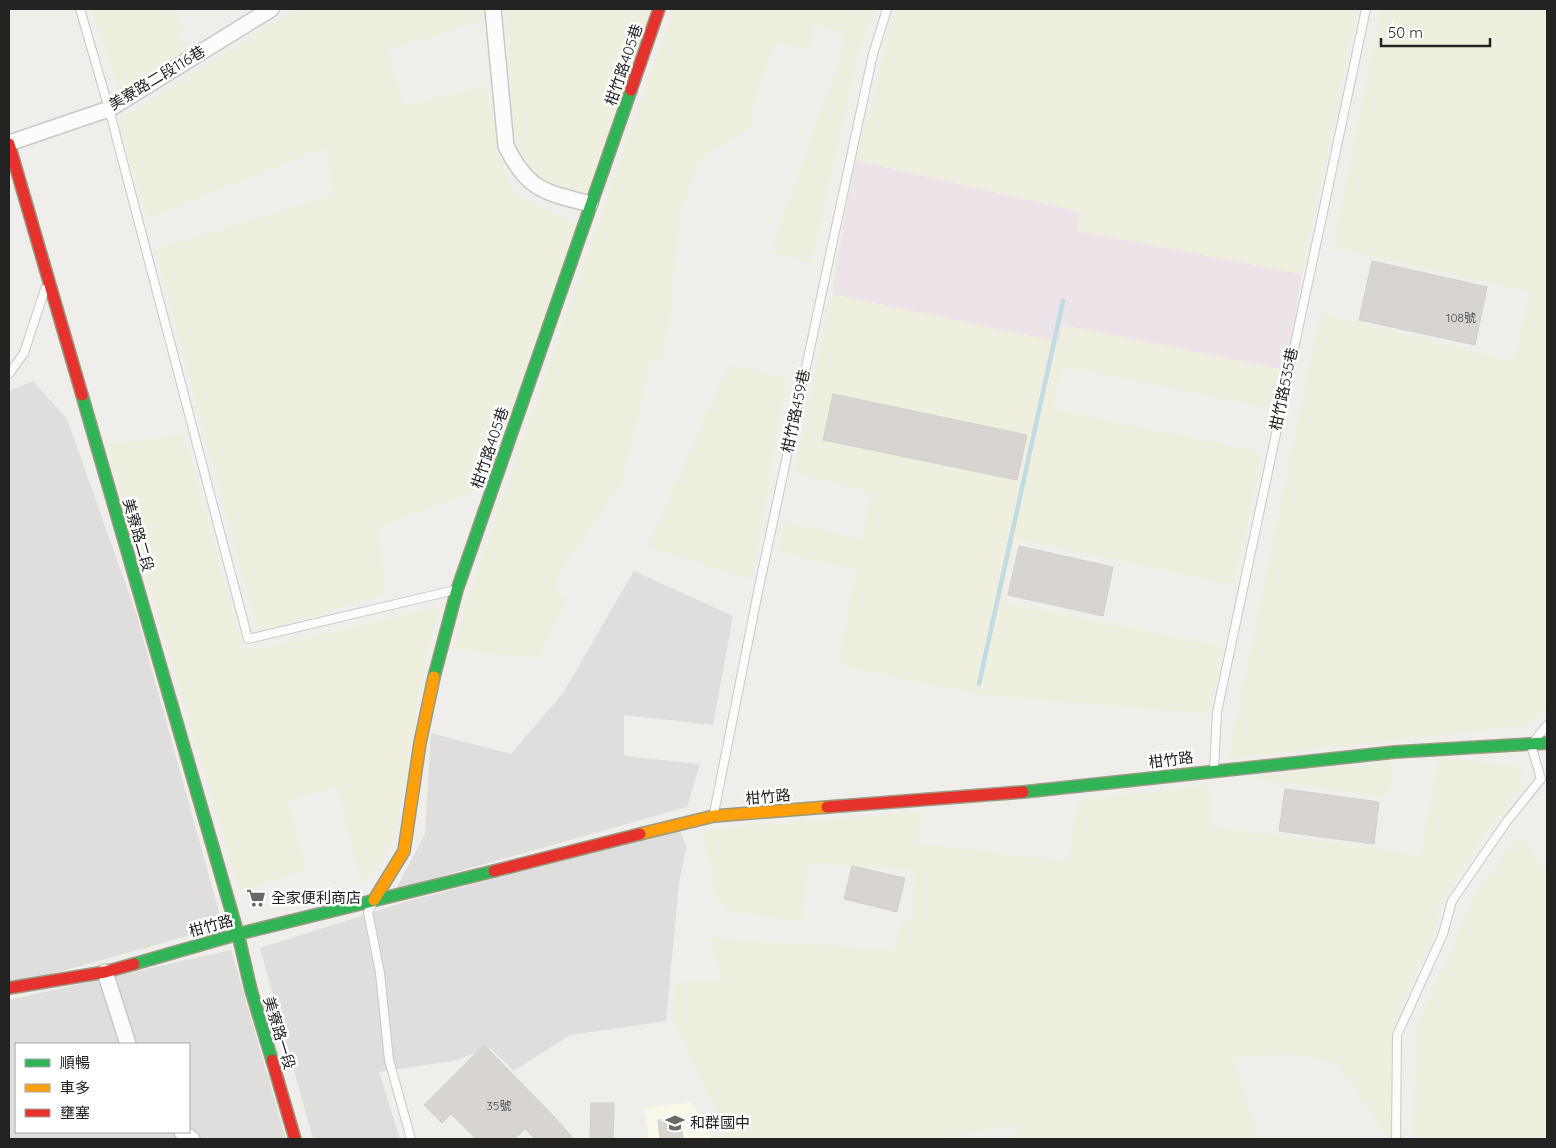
<svg xmlns="http://www.w3.org/2000/svg" width="1556" height="1148" font-family="Quicksand,'Noto Sans TC',sans-serif">
	<style>
		.residential { fill: #dfdedc; fill-rule: evenodd }
		.industrial { fill: #ede4e9 }
		.education { fill: #f8f7e8 }
		.farmland { fill: #efefdf }
		.lines { fill: none; stroke-linecap: round; stroke-linejoin: round }
		.stream { stroke: #bfdbe3; stroke-width: 4.5 }
		.building { fill: #d7d4d2; stroke: #d3d0cc }
		.lane-casing { stroke: #c9c8c7; stroke-width: 10 }
		.street-casing { stroke: #c9c8c7; stroke-width: 18 }
		.fast-casing { stroke: #999a82; stroke-width: 14 }
		.slow-casing { stroke: #999a82; stroke-width: 14 }
		.jam-casing { stroke: #999a82; stroke-width: 14 }
		.lane { stroke: #fdfcfc; stroke-width: 8 }
		.street { stroke: #fdfcfc; stroke-width: 15 }
		.fast { stroke: #30b455; stroke-width: 11 }
		.slow { stroke: #ff9f0a; stroke-width: 11 }
		.jam { stroke: #e5322d; stroke-width: 11 }
		.labels { text-anchor: middle; stroke-width: 5; stroke-linejoin: round; paint-order: stroke }
		.number-label { font-size: 12px; fill: #4f4e4e }
		.street-label { font-size: 15px; fill: #222; stroke: #fff }
		.poi-label { font-size: 15px; fill: #222; stroke: #fff; text-anchor: start }
	</style>
	<rect width="100%" height="100%" fill="#f0eeeb"/>
	<g class="residential">
		<path d="M33 381 67 419 136 613 223 926 9 986V391Z"/>
		<path d="M634 571 733 616 713 725 624 715V756L700 764 687 807 396 889 425 834 431 733 511 754 563 693Z"/>
		<path d="M680 830 686 847 679 883 666 1021 570 1035 514 1071 490 1048 452 1061 379 1072 400 1139H313L260 948 405 902Z"/>
		<path d="M231 950 286 1139H9V1000ZM16 1044H189V1132H16Z"/>
	</g>
	<path class="industrial" d="M854 160 1080 212 1077 231 1302 274 1286 370 1063 326 1059 342 832 294Z"/>
	<path class="education" d="M692 1102 712 1139H649L644 1108Z"/>
	<g class="farmland">
		<path d="M91 9H173L184 28 178 33 187 51 120 92Z"/>
		<path d="M295 9H483L484 21 387 50 405 106 486 86 513 193 579 225 481 489 379 527 384 594 258 633 155 249 333 195 327 147 148 218 117 121Z"/>
		<path d="M505 9H651L586 197 544 180 520 158 515 141Z"/>
		<path d="M673 9H876L859 50 811 265 771 251 842 51 843 32 813 25 812 50 776 43 754 99 750 130 700 158 680 216 669 324 663 357 651 359 622 484 560 571 555 595 568 596 538 659 454 649 461 617Z"/>
		<path d="M894 9H1357L1302 274 1077 231 1080 212 854 160 871 107Z"/>
		<path d="M1381 9H1547V708L1532 725 1228 759 1320 313 1514 362 1529 292 1333 247Z"/>
		<path d="M832 294 1059 342 1063 325 1286 370 1275 409 1062 366 1053 409 1263 452 1233 585 1017 539 1001 602 1226 647 1208 714 981 695 838 665 856 570 778 552 784 521 863 540 870 492 794 473Z"/>
		<path d="M729 363 786 378 752 580 647 547Z"/>
		<path d="M184 434 244 652 443 606 431 633 394 843 362 885 337 786 288 801 306 870 240 892 107 445Z"/>
		<path d="M1439 757 1523 767 1520 789 1477 845 1437 909 1438 928 1402 1004 1392 1035 1391 1139 1385 1134 1336 1063 1292 1054 1233 1057 1260 1139H1018L1014 1124 938 1139H729L674 1023 673 1011 676 981 722 980 711 938 896 950 901 921 913 923 914 870 808 862 802 922 727 911 714 892 703 830 922 812 918 843 1068 861 1078 800 1210 785V826L1420 855Z"/>
		<path d="M1396 762 1386 798 1242 777Z"/>
		<path d="M1518 835 1547 869V1139H1415L1412 1134 1416 1027 1451 951 1472 898Z"/>
	</g>
	<g class="lines">
		<path class="stream" d="M979 684 1063 301"/>
	</g>
	<g class="building">
		<path d="M1372 261 1487 287 1475 345 1359 320Z"/>
		<path d="M833 394 1027 435 1017 480 823 440Z"/>
		<path d="M1019 546 1113 567 1103 616 1008 595Z"/>
		<path d="M1285 789 1379 802 1374 844 1279 831Z"/>
		<path d="M852 866 905 878 897 912 844 899Z"/>
		<path d="M484 1045 547 1109 574 1139H535L525 1129 515 1139H476L451 1114 442 1123 424 1105Z"/>
		<path d="M591 1103H614L613 1139H590Z"/>
		<path d="M681 1118 683 1139H660L658 1120Z"/>
	</g>
	<g class="lines">
		<g class="lane-casing">
			<g id="lane">
				<path d="M80 9 109 109 248 639 455 590"/>
				<path d="M9 374 24 353 45 289"/>
				<path d="M1214 770 1217 712 1366 9"/>
				<path d="M714 813 759 587 873 54 887 9"/>
				<path d="M372 905 368 912 380 973 389 1060 411 1139"/>
				<path d="M1396 1139 1397 1035 1443 934 1452 901 1507 821 1541 779 1531 745 1547 725"/>
			</g>
		</g>
		<g class="street-casing">
			<g id="street">
				<path d="M493 9 506 146C528 191 545 192 590 204"/>
				<path d="M9 143 109 109 271 9"/>
				<path d="M105 972 128 1044"/>
				<path d="M182 1132 192 1139"/>
			</g>
		</g>
		<g class="fast-casing">
			<g id="fast">
				<path d="M82 395 238 934 251 990 272 1060"/>
				<path d="M434 677 457 590 631 90"/>
				<path d="M1023 792 1395 752 1547 743"/>
				<path d="M134 964 238 934 494 871"/>
			</g>
		</g>
		<g class="slow-casing">
			<g id="slow">
				<path d="M640 834 714 816 827 807"/>
				<path d="M374 900 404 851 420 743 434 677"/>
			</g>
		</g>
		<g class="jam-casing">
			<g id="jam">
				<path d="M631 90 659 9"/>
				<path d="M9 144 82 395"/>
				<path d="M827 807 1023 792"/>
				<path d="M494 871 640 834"/>
				<path d="M9 988 105 972 134 964"/>
				<path d="M272 1060 295 1139"/>
			</g>
		</g>
		<use href="#lane" class="lane"/>
		<use href="#street" class="street"/>
		<use href="#fast" class="fast"/>
		<use href="#slow" class="slow"/>
		<use href="#jam" class="jam"/>
	</g>
	<defs>
		<g id="supermarket-bare" transform="scale(1.5)"><path d="M-6-5.5h2.5l.6 2H6L4.5 2H-2.5L-4.4-4H-6ZM-1.5 3.2a1.3 1.3 0 1 0 .1 0ZM3 3.2a1.3 1.3 0 1 0 .1 0Z" fill="#6a6968" stroke="#fff" stroke-width="2.5" paint-order="stroke"/></g>
		<g id="school-bare" transform="scale(1.5)"><path d="M0-5L7-2L0 1L-7-2ZM-4 1L0 2.5L4 1V4Q0 6-4 4Z" fill="#6a6968" stroke="#fff" stroke-width="2.5" paint-order="stroke"/></g>
	</defs>
	<g fill-rule="evenodd">
		<use href="#supermarket-bare" x="256" y="898"/>
		<use href="#school-bare" x="675" y="1123"/>
	</g>
	<g class="labels">
		<g class="number-label">
			<text x="1461" y="322">108號</text>
			<text x="499" y="1110">35號</text>
		</g>
		<g class="street-label">
			<text transform="translate(624 65) rotate(-71)" y="5">柑竹路405巷</text>
			<text transform="translate(157 78) rotate(-31)" y="5">美寮路二段116巷</text>
			<text transform="translate(1284 389) rotate(-78)" y="5">柑竹路535巷</text>
			<text transform="translate(796 411) rotate(-78)" y="5">柑竹路459巷</text>
			<text transform="translate(490 448) rotate(-71)" y="5">柑竹路405巷</text>
			<text transform="translate(138 535) rotate(74)" y="5">美寮路二段</text>
			<text transform="translate(1171 760) rotate(-7)" y="5">柑竹路</text>
			<text transform="translate(768 797) rotate(-5)" y="5">柑竹路</text>
			<text transform="translate(211 926) rotate(-15)" y="5">柑竹路</text>
			<text transform="translate(279 1033) rotate(73)" y="5">美寮路一段</text>
		</g>
		<g class="poi-label">
			<text x="271" y="903">全家便利商店</text>
			<text x="690" y="1128">和群國中</text>
		</g>
	</g>
	<rect width="1556" height="1148" fill="none" stroke="#222222" stroke-width="20"/>
	<rect x="15" y="1043" width="175" height="90" fill="#ffffff" stroke="#a7a7a7"/>
	<rect x="25" y="1059" width="25" height="8" fill="#30b455" stroke="#a7a7a7"/>
	<text x="60" y="1068" font-size="15" fill="#222222">順暢</text>
	<rect x="25" y="1084" width="25" height="8" fill="#ff9f0a" stroke="#a7a7a7"/>
	<text x="60" y="1093" font-size="15" fill="#222222">車多</text>
	<rect x="25" y="1109" width="25" height="8" fill="#e5322d" stroke="#a7a7a7"/>
	<text x="60" y="1118" font-size="15" fill="#222222">壅塞</text>
	<path d="M1381 38v8h109v-8" fill="none" stroke="#222222" stroke-width="2.5"/>
	<text x="1388" y="38" font-size="15" fill="#222222" stroke="#ffffff" stroke-width="4" paint-order="stroke">50 m</text>
</svg>
